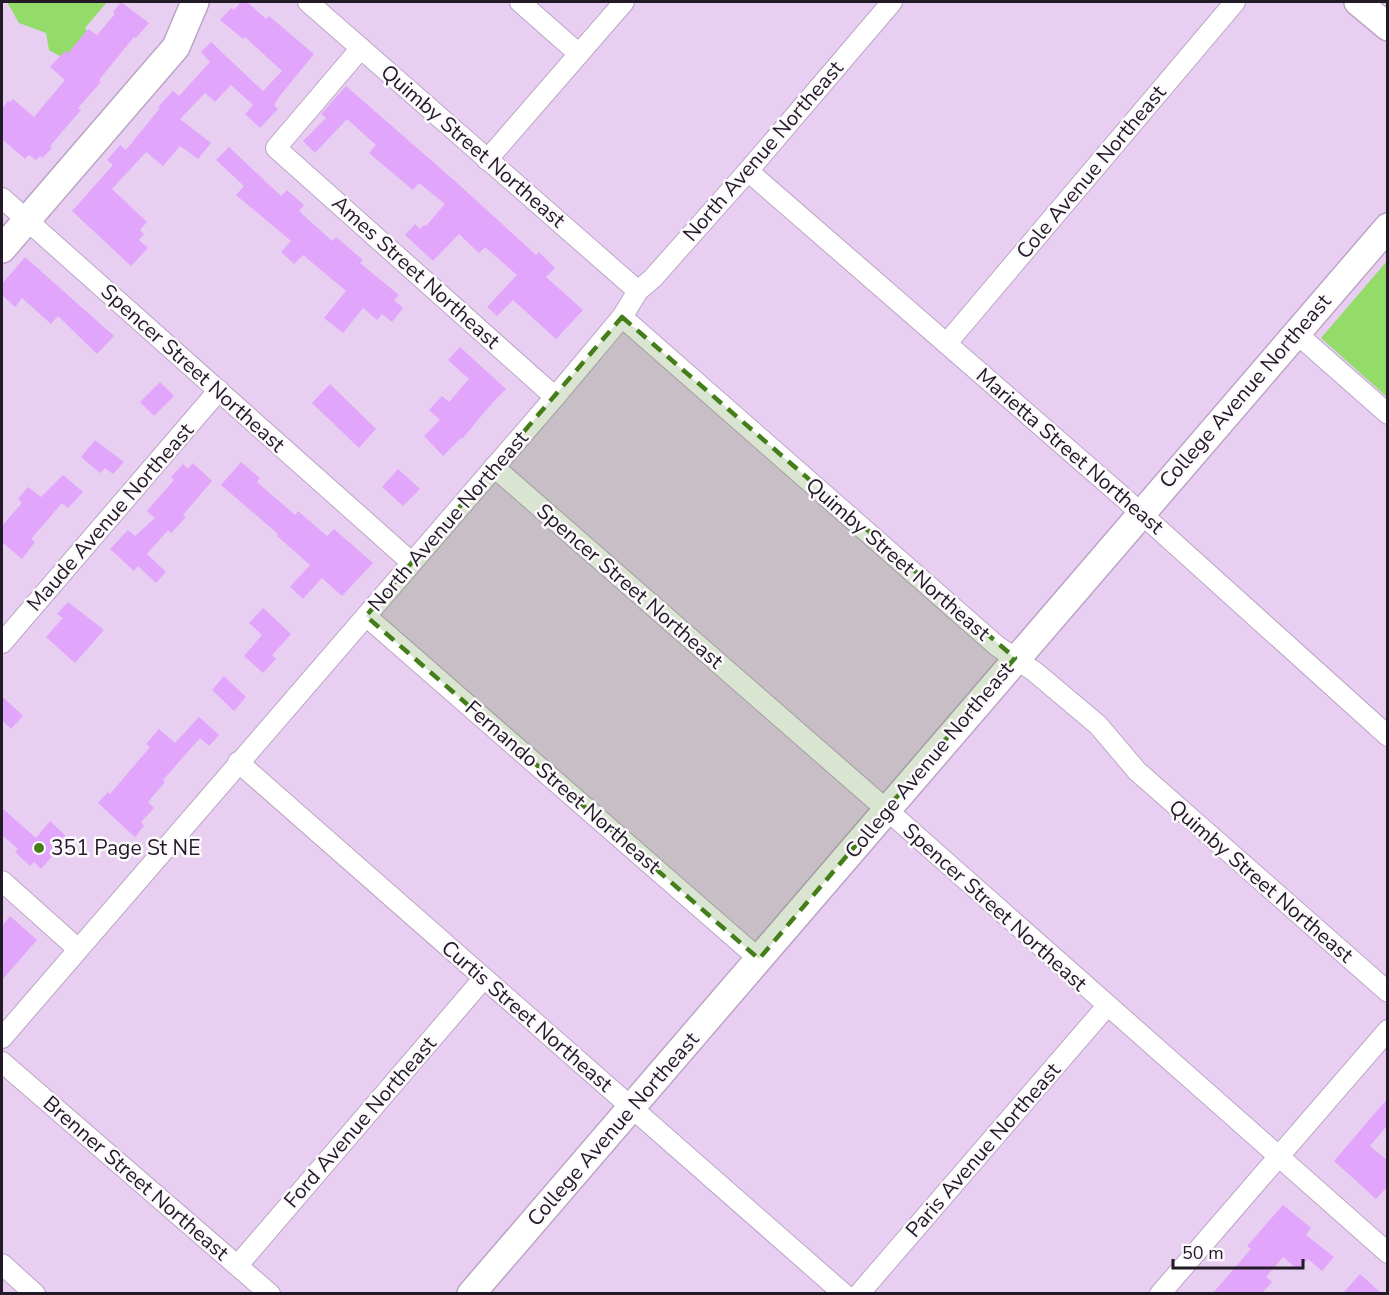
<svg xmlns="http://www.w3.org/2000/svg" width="1389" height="1295" font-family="'Nunito Sans',sans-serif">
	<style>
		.green { fill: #93dc69 }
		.building { fill: #e1a5fb }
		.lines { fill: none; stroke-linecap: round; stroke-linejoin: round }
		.street-casing { stroke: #bca5c6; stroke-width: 22 }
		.secondary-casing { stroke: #bca5c6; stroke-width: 30 }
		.street { stroke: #fff; stroke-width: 20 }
		.secondary { stroke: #fff; stroke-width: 27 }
		.marked { fill: #447e19; fill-opacity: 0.2; stroke: #447e19; stroke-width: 4.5; stroke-dasharray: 12 8; stroke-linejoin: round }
		.poi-dot { fill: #447e19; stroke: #fcfafd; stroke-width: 2 }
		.labels { text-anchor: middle; stroke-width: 5; stroke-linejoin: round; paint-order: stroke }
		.street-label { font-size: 21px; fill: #231a27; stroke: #fcfafd }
		.poi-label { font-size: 21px; fill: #231a27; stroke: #fcfafd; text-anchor: start }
	</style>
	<rect width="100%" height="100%" fill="#e8cff2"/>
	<g class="green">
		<path d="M7 2H107L85 28 101 61 92 74 49 50 46 33 19 23Z"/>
		<path d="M1387 261V397L1321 338Z"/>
	</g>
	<g class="building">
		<path d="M121 2 149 23 136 38 134 37 99 80 101 82 78 108 81 110 50 146 52 148 42 158 40 156 36 160 29 155 25 159 2 139V109L8 101 10 102 13 99 34 117 65 80 50 67 65 51 68 53 88 29 97 35 115 14 113 12Z"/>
		<path d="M241 2H247L266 19 269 16 314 54 279 97 274 105 278 109 260 128 245 114 253 105 231 85 215 102 205 93 180 119 211 143 198 159 180 146 163 166 146 152 112 189 147 222 140 230 144 234 139 240 148 248 131 266 72 211 113 165 107 160 120 145 126 150 160 108 158 107 173 91 179 96 210 62 201 52 211 42 263 91 282 71 245 37 243 39 220 20 231 8 234 10Z"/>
		<path d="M346 86 456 182 536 255 539 252 555 268 546 277 583 310 556 339 513 300 497 316 487 307 517 275 485 247 479 253 459 234 433 261 405 235 415 224 420 229 424 225 426 226 445 204 419 183 413 190 369 153 376 145 347 119 315 153 303 141 326 118 321 114Z"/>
		<path d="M229 147 281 196 287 190 304 205 299 211 332 241 336 237 363 260 360 263 399 295 394 300 403 308 392 322 382 314 377 320 363 308 343 333 324 318 346 291 303 255 294 264 281 252 291 241 236 195 244 186 216 160Z"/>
		<path d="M25 257 114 336 97 354 58 316 51 324 22 298 15 307 2 295V284Z"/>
		<path d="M460 347 506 389 493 402 462 439 461 438 443 456 424 436 440 420 429 410 442 396 449 402 469 379 448 360Z"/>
		<path d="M160 382 174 396 154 416 140 402Z"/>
		<path d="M330 384 376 429 359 448 312 403Z"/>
		<path d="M95 440 124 462 113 474 105 468 100 473 81 457Z"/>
		<path d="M241 462 260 478 257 482 295 515 298 511 327 536 334 529 373 563 342 596 322 578 303 599 290 587 310 565 277 536 278 534 221 485Z"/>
		<path d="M193 463 212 481 183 515 186 517 171 533 168 530 147 554 166 572 156 583 138 566 134 571 110 549 128 530 135 536 155 518 147 511 174 480 171 477 183 464 188 469Z"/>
		<path d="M398 469 420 489 403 506 382 487Z"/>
		<path d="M63 475 83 492 68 508 62 503 31 539 35 542 22 559 2 542V526L22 503 18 499 28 487 41 497Z"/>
		<path d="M68 602 104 630 75 663 46 637 63 618 57 614Z"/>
		<path d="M263 608 291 634 272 655 276 659 263 673 244 656 262 635 249 623Z"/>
		<path d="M224 676 246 697 234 711 212 690Z"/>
		<path d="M2 696 23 716 11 729 2 720Z"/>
		<path d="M199 717 219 735 209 746 200 738 163 780 165 782 148 802 154 808 141 822 144 826 135 837 98 803 108 792 110 794 150 747 146 744 159 729 175 743Z"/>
		<path d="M2 808 36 838 50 821 68 838 41 869 34 862 30 866 15 852 18 849 2 835Z"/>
		<path d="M10 916 37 940 2 980V926Z"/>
		<path d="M1388 1098V1130L1385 1128 1370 1146 1388 1161V1186L1376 1199 1334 1161Z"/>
		<path d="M1283 1205 1311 1228 1306 1235 1334 1257 1322 1271 1308 1259 1298 1270 1283 1257 1266 1277 1272 1282 1262 1293H1213L1251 1249 1247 1246Z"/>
		<path d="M1360 1274 1381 1293H1343Z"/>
	</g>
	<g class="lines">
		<g class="street-casing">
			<g id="street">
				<path d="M308 2 638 291"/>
				<path d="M520 2 579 54"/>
				<path d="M361 48 276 148 555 397"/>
				<path d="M487 160 624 2"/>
				<path d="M748 171 1124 498 1388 736"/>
				<path d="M2 198 411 562"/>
				<path d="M622 317 997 646 1035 672 1098 725 1137 771 1388 992"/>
				<path d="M1296 333 1388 414"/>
				<path d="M947 343 1235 2"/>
				<path d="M494 467 904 825 1388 1253"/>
				<path d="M366 616 759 959"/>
				<path d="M2 643 219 390"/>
				<path d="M238 762 844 1294"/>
				<path d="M2 881 78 949"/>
				<path d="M2 1038 555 397 622 317 638 291 653 278 748 171 892 2"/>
				<path d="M2 1062 270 1294"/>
				<path d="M2 1264 35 1294"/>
				<path d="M238 1265 483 979"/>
				<path d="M859 1294 1107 1006"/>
				<path d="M1160 1294 1388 1030"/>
			</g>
		</g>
		<g class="secondary-casing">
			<g id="secondary">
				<path d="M1358 2 1388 27"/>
				<path d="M2 249 176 47 195 2"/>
				<path d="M471 1294 1388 227"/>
			</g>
		</g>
		<use href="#street" class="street"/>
		<use href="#secondary" class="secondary"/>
	</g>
	<path class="marked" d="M622 317 1015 658 759 959 366 616Z"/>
	<circle class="poi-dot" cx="39" cy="848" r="6"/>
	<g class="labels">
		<g class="street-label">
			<text transform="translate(473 146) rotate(41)" y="7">Quimby Street Northeast</text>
			<text transform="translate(763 151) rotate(-49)" y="7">North Avenue Northeast</text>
			<text transform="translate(1091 172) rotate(-50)" y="7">Cole Avenue Northeast</text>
			<text transform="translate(416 272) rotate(42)" y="7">Ames Street Northeast</text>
			<text transform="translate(193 368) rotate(42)" y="7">Spencer Street Northeast</text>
			<text transform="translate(1245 391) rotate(-49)" y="7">College Avenue Northeast</text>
			<text transform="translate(1070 451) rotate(41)" y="7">Marietta Street Northeast</text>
			<text transform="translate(110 517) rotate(-49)" y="7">Maude Avenue Northeast</text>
			<text transform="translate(448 521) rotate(-49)" y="7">North Avenue Northeast</text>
			<text transform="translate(898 559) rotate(41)" y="7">Quimby Street Northeast</text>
			<text transform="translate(630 586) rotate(41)" y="7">Spencer Street Northeast</text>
			<text transform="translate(929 760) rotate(-50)" y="7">College Avenue Northeast</text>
			<text transform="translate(563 787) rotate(41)" y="7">Fernando Street Northeast</text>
			<text transform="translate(1261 881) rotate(41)" y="7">Quimby Street Northeast</text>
			<text transform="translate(995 907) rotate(42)" y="7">Spencer Street Northeast</text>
			<text transform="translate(527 1016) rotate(41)" y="7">Curtis Street Northeast</text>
			<text transform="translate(360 1122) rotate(-49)" y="7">Ford Avenue Northeast</text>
			<text transform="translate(613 1129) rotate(-49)" y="7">College Avenue Northeast</text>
			<text transform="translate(983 1150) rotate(-49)" y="7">Paris Avenue Northeast</text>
			<text transform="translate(136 1178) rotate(41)" y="7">Brenner Street Northeast</text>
		</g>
		<g class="poi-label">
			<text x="51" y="855">351 Page St NE</text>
		</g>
	</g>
	<rect width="1389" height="1295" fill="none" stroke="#231a27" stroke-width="6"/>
	<path d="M1173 1259v9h130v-9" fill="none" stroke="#231a27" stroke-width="3"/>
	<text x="1182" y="1259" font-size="18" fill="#231a27" stroke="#fcfafd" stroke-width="4.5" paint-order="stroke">50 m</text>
</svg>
